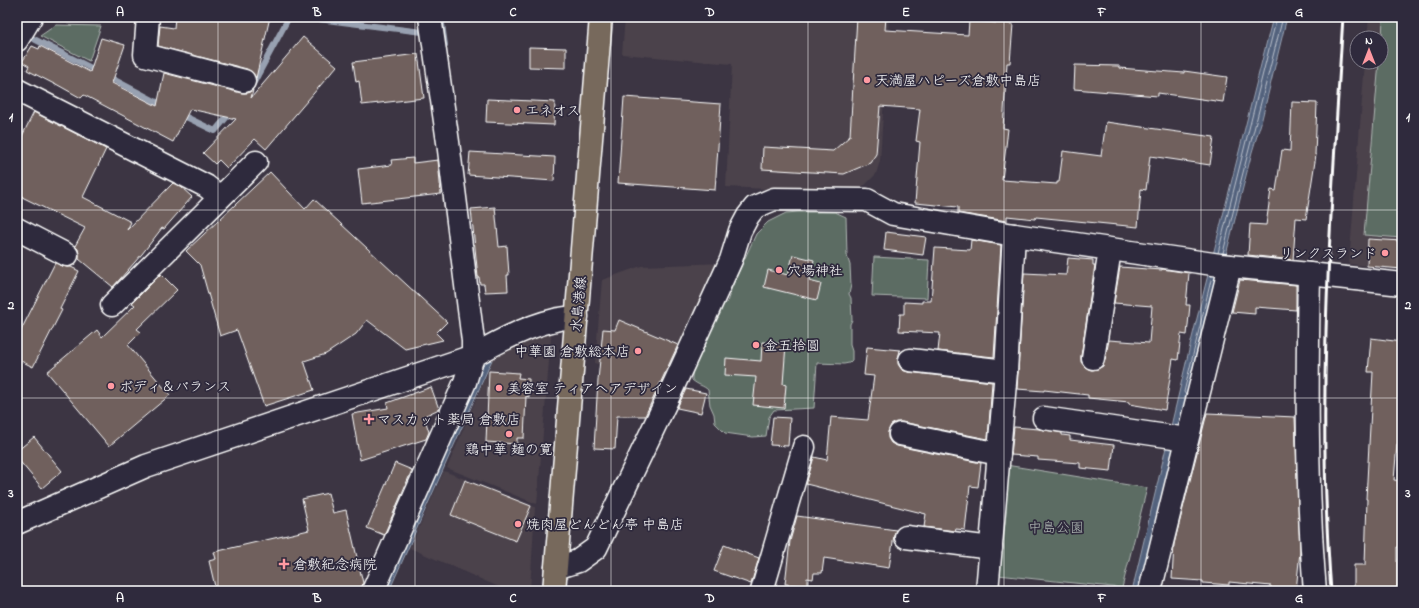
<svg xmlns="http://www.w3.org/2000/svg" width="1419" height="608" font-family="'Indie Flower','Klee One',sans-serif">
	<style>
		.built { fill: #4b424b }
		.green { fill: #5c6c64; stroke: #aeb6b2 }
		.water { fill: #53627d; stroke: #98a1b1 }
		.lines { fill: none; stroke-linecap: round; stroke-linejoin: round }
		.shore { stroke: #bac0cb; stroke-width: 1 }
		.stream { stroke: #98a1b1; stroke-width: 6 }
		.building { fill: #6f605d; stroke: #fff }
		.minor-casing { stroke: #fff; stroke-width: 25 }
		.major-casing { stroke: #fff; stroke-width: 25 }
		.minor { stroke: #2f2a3d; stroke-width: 22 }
		.major { stroke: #77695c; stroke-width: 22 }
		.rail { stroke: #fff; stroke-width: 3 }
		.grid { fill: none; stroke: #fff; stroke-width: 1; stroke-opacity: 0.55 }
		.poi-dot { fill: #ff9aa2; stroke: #2f2a3d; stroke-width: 1.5 }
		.labels { text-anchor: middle; stroke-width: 3.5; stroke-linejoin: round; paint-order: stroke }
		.poi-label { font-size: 14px; fill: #fff; stroke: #2f2a3d; text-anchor: start }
		.street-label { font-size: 14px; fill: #fff; stroke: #2f2a3d }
		.park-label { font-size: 14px; fill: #aeb6b2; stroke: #2f2a3d }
		.neatline { fill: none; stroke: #fff; stroke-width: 1.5 }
		.grid-label { font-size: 13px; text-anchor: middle; font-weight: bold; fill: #fff }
	</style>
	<rect width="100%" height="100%" fill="#3c3543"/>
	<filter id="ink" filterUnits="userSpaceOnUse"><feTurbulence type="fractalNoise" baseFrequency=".025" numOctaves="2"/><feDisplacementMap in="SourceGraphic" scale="8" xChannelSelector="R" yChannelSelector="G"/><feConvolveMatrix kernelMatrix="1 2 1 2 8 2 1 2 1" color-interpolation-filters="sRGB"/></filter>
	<g filter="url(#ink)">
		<g class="built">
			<path d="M625 17H889L880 161 876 174 865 185 848 193 726 187 732 64 622 54Z"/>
			<path d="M1369 17H1402V270L1349 264 1365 62H1381V38H1367Z"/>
			<path d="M725 263 666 392 595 363 602 280 641 266Z"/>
			<path d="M552 326 537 504 447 468 499 345Z"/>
			<path d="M444 471 535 507 530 591H508L410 548Z"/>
		</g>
		<g class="green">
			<path d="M1383 17H1402V238L1364 235 1379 62H1381Z"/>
			<path d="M56 25 101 26 89 61 40 36Z"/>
			<path d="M799 212H835L846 217 847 256 850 265 851 285 849 294 851 298 852 320 850 324V345L852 351V360L849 363 844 364 817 363 814 408 774 410 769 417 766 436 753 437 725 433 715 423 714 414 710 405 708 390C703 385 699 386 692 380V372L699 353 704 345 706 337 720 314 722 306 727 302 733 284 756 234 768 222 786 213Z"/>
			<path d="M874 257 929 260 927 298 872 296Z"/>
			<path d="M1006 465 1147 488 1122 588 998 575Z"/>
		</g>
		<g class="water">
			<path d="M1273 17H1287L1261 123 1252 152 1141 591H1132L1190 346Z"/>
			<path d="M492 360 389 591H381L484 362Z"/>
		</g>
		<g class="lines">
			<g class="shore">
				<path d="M1218 253 1277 17"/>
				<path d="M1223 253C1242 174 1263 96 1283 17"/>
				<path d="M1186 395 1184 392 1212 276"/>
			</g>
			<g class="stream">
				<path d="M302 17 422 32"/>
				<path d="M441 17 445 45"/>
				<path d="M26 35 99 72"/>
				<path d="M107 76 164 106"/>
				<path d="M242 99 252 86 289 17"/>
				<path d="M180 114 215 131 231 112"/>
			</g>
		</g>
		<g class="building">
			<path d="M175 17H270L256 78 252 72 247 69 158 46 160 26 174 28Z"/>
			<path d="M857 17H886L885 30 968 35 969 21 1013 24 1010 63H1007L1003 128 1008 129 1002 180 1057 184V182H1059L1063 151 1101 156 1106 122 1214 137 1210 165 1150 156 1146 190 1141 189 1138 227 1036 217 1035 219 1007 216V221L958 213V207L915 203 920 142 916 141 920 109 880 106 876 154 870 163 844 174 762 169 763 147 833 151 850 136Z"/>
			<path d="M303 37 337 66 266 149 255 139 227 168 219 160 215 164 203 153 236 119 190 109 173 142 84 95 81 98 56 84V85L27 70 29 66 22 62 32 46 39 49 40 46 90 72 101 38 125 45 112 83 157 106 164 73 241 93H248L253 90 251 98Z"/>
			<path d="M529 47 566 48V68L529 67Z"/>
			<path d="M418 54 424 98 362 105 359 81 356 82 353 62Z"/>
			<path d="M1075 65 1119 66V68L1184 73V71L1227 77 1223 102 1158 93V96L1074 89Z"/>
			<path d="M624 97 721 104 715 190 618 183Z"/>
			<path d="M487 99 555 102 554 125 486 122Z"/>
			<path d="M1292 102 1317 103 1315 155H1316L1306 219 1296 218 1293 260 1248 255 1250 224 1266 225 1271 190 1276 191 1282 150 1290 151Z"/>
			<path d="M34 112 106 149 83 197 131 222 127 230 173 183 181 187 192 197 164 229 162 228 142 254 113 287 79 259V254L78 249 75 246 85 228 22 197 23 196 17 193V146Z"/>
			<path d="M470 152 555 157 554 181 468 175Z"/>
			<path d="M413 158V163L438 160 441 194 362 203 358 169 392 165 391 160Z"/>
			<path d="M270 172 305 209 314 199 447 322 436 333 443 340 405 349 367 320 356 334 326 354 304 361 314 390 264 406 237 330 220 336 200 265 186 251Z"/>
			<path d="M495 207 499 247 507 246 509 275H507L508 291 485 292 484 284H480L479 277H478L471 209Z"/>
			<path d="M886 232 926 237 923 255 884 250Z"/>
			<path d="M1368 239 1402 241V269L1367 266Z"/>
			<path d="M971 240 1001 245 994 357 938 351 940 333 899 331 900 314H904V302L922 303V301H931L935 248 970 250Z"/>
			<path d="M793 255 814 260 809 281 821 284 817 300 764 287 768 270 788 275Z"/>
			<path d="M1068 258 1093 260V265H1095L1081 356V362L1085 367 1091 370 1098 369 1103 366 1105 360 1109 340 1149 343 1152 306 1114 303 1120 267 1162 270V269L1189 273 1186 305H1190L1187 335 1181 334 1178 360 1173 359 1165 410 1129 404V402L1088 398V395L1044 390V391L1017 389 1024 273 1066 275Z"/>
			<path d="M55 263 62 266 67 267H71L79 271 60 309 62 310 33 367 17 359V338Z"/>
			<path d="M161 274 177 290 137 329 141 332 128 345 170 395 109 446 47 372 97 330 102 337 135 305 132 303Z"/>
			<path d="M1240 280 1296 285V310L1255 307V314L1232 312Z"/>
			<path d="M619 320 678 345 645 416H617L615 449 594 448 598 380 603 329 615 330Z"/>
			<path d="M1371 338 1402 342V444H1397L1394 480 1402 481 1399 547H1397V591H1354V565H1365L1367 499H1366L1373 372H1368Z"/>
			<path d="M762 342 786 344 783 384 786 385 784 408 753 405 756 377 725 375 726 358 761 361Z"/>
			<path d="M867 347 900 350 898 359V364L902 370 908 372 992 382 988 439 902 422H896L891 425 888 432V438L891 443 897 446 981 463 978 487 970 486 965 530 956 529 955 531 924 527 926 514 806 484 814 457 827 460 831 417 868 420 874 376 864 375Z"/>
			<path d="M489 371 519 373 518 378 529 379V397L526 396 524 438H517V444L486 442Z"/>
			<path d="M431 387 439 409 424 416 429 432 426 439 360 460 352 414 388 408 387 403Z"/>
			<path d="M686 389 706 393 701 413 677 408Z"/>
			<path d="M1207 413 1295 417 1300 551 1296 591H1271V586L1229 582V585L1203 583V581L1172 579 1174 544Z"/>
			<path d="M773 417 790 418 788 446 770 445Z"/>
			<path d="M1014 427 1039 429 1062 433V435L1070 436V440L1114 445 1111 471 1080 468V463L1038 460V457L1011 455Z"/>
			<path d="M34 437 62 471 42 488 17 458V451Z"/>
			<path d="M395 463 412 470 384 535 367 528Z"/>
			<path d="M465 480 531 506 516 541 451 515Z"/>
			<path d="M328 493 333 513 346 510 363 583 361 591H216L209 561 216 559 214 552 309 530 302 499Z"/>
			<path d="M797 516 896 530 894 535 889 568 824 558 822 573H814L813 579 807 578V586L785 584 790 541Z"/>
			<path d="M724 545 759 558 751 584 714 571Z"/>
		</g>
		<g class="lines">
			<g class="minor-casing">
				<g id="minor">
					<path d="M148 17 145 55 244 81"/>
					<path d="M17 40 31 17"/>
					<path d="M17 90 206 186 220 197"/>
					<path d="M17 229 67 255"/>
					<path d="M1309 274C1307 379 1306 486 1315 591"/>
					<path d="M112 305 256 162"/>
					<path d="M1093 358 1110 250"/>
					<path d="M910 360 1006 371"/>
					<path d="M1044 418 1187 439"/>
					<path d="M900 434 999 454"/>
					<path d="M17 523 146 466 473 356C497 342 528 326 555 320 562 318 570 318 577 317"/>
					<path d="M906 537 991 548"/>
					<path d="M556 568 578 561 596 548 665 404 731 260 740 231 748 216 755 207 774 199 867 200 893 214 1014 235 1220 265 1309 274 1402 284"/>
					<path d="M373 591 465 382 473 356V341L448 142 430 17"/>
					<path d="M762 591 804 447"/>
					<path d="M987 591 1006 371 1014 235"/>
					<path d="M1150 591 1230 266"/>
				</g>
			</g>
			<g class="major-casing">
				<path id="major" d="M554 591 601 17"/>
			</g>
			<use href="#minor" class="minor"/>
			<use href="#major" class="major"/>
			<path class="rail" d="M1331 591C1316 400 1331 208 1343 17"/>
		</g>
	</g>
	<path class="grid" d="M218 17V591M415 17V591M611 17V591M808 17V591M1004 17V591M1201 17V591M17 210H1402M17 398H1402"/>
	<g class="poi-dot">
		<circle cx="867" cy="80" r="4"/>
		<circle cx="517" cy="110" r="4"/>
		<circle cx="1385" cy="253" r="4"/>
		<circle cx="779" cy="270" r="4"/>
		<circle cx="756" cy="345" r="4"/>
		<circle cx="638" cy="351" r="4"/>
		<circle cx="111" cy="386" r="4"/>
		<circle cx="499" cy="388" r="4"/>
		<path d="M367 413h4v4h4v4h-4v4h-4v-4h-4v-4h4z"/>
		<circle cx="509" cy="434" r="4"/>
		<circle cx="518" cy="524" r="4"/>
		<path d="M282 558h4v4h4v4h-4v4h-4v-4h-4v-4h4z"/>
	</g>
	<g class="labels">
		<g class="poi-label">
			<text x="875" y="85">天満屋ハピーズ倉敷中島店</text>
			<text x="525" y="115">エネオス</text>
			<text x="1377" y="258" text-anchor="end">リンクスランド</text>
			<text x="787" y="275">穴場神社</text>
			<text x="764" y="350">金五拾圓</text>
			<text x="630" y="356" text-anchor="end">中華園 倉敷総本店</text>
			<text x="119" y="391">ボディ＆バランス</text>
			<text x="507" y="393">美容室 ティアヘアデザイン</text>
			<text x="377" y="424">マスカット薬局 倉敷店</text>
			<text x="509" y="454" text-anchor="middle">鶏中華 麺の寛</text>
			<text x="526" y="529">焼肉屋どんどん亭 中島店</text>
			<text x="293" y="569">倉敷紀念病院</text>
		</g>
		<g class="street-label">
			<text transform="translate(578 304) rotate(-85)" y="5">水島港線</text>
		</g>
		<g class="park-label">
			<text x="1056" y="532">中島公園</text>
		</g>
	</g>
	<rect width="1419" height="608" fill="none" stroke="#2f2a3d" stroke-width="44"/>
	<g transform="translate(1369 50)"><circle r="19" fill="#2f2a3d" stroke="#827f8b"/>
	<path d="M0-3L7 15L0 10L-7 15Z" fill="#ff9aa2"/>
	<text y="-6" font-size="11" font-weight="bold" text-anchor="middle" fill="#ffffff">N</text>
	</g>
	<rect x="22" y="22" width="1375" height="564" class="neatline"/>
	<g class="grid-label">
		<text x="120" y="16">A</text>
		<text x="317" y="16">B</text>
		<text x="513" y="16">C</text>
		<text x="710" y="16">D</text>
		<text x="906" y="16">E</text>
		<text x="1102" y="16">F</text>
		<text x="1299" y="16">G</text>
		<text x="11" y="121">1</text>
		<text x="1408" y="121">1</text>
		<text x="11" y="309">2</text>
		<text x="1408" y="309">2</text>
		<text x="11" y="497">3</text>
		<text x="1408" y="497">3</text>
		<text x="120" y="602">A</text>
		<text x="317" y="602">B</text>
		<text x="513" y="602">C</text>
		<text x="710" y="602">D</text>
		<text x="906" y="602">E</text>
		<text x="1102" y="602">F</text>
		<text x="1299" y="602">G</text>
	</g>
</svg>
